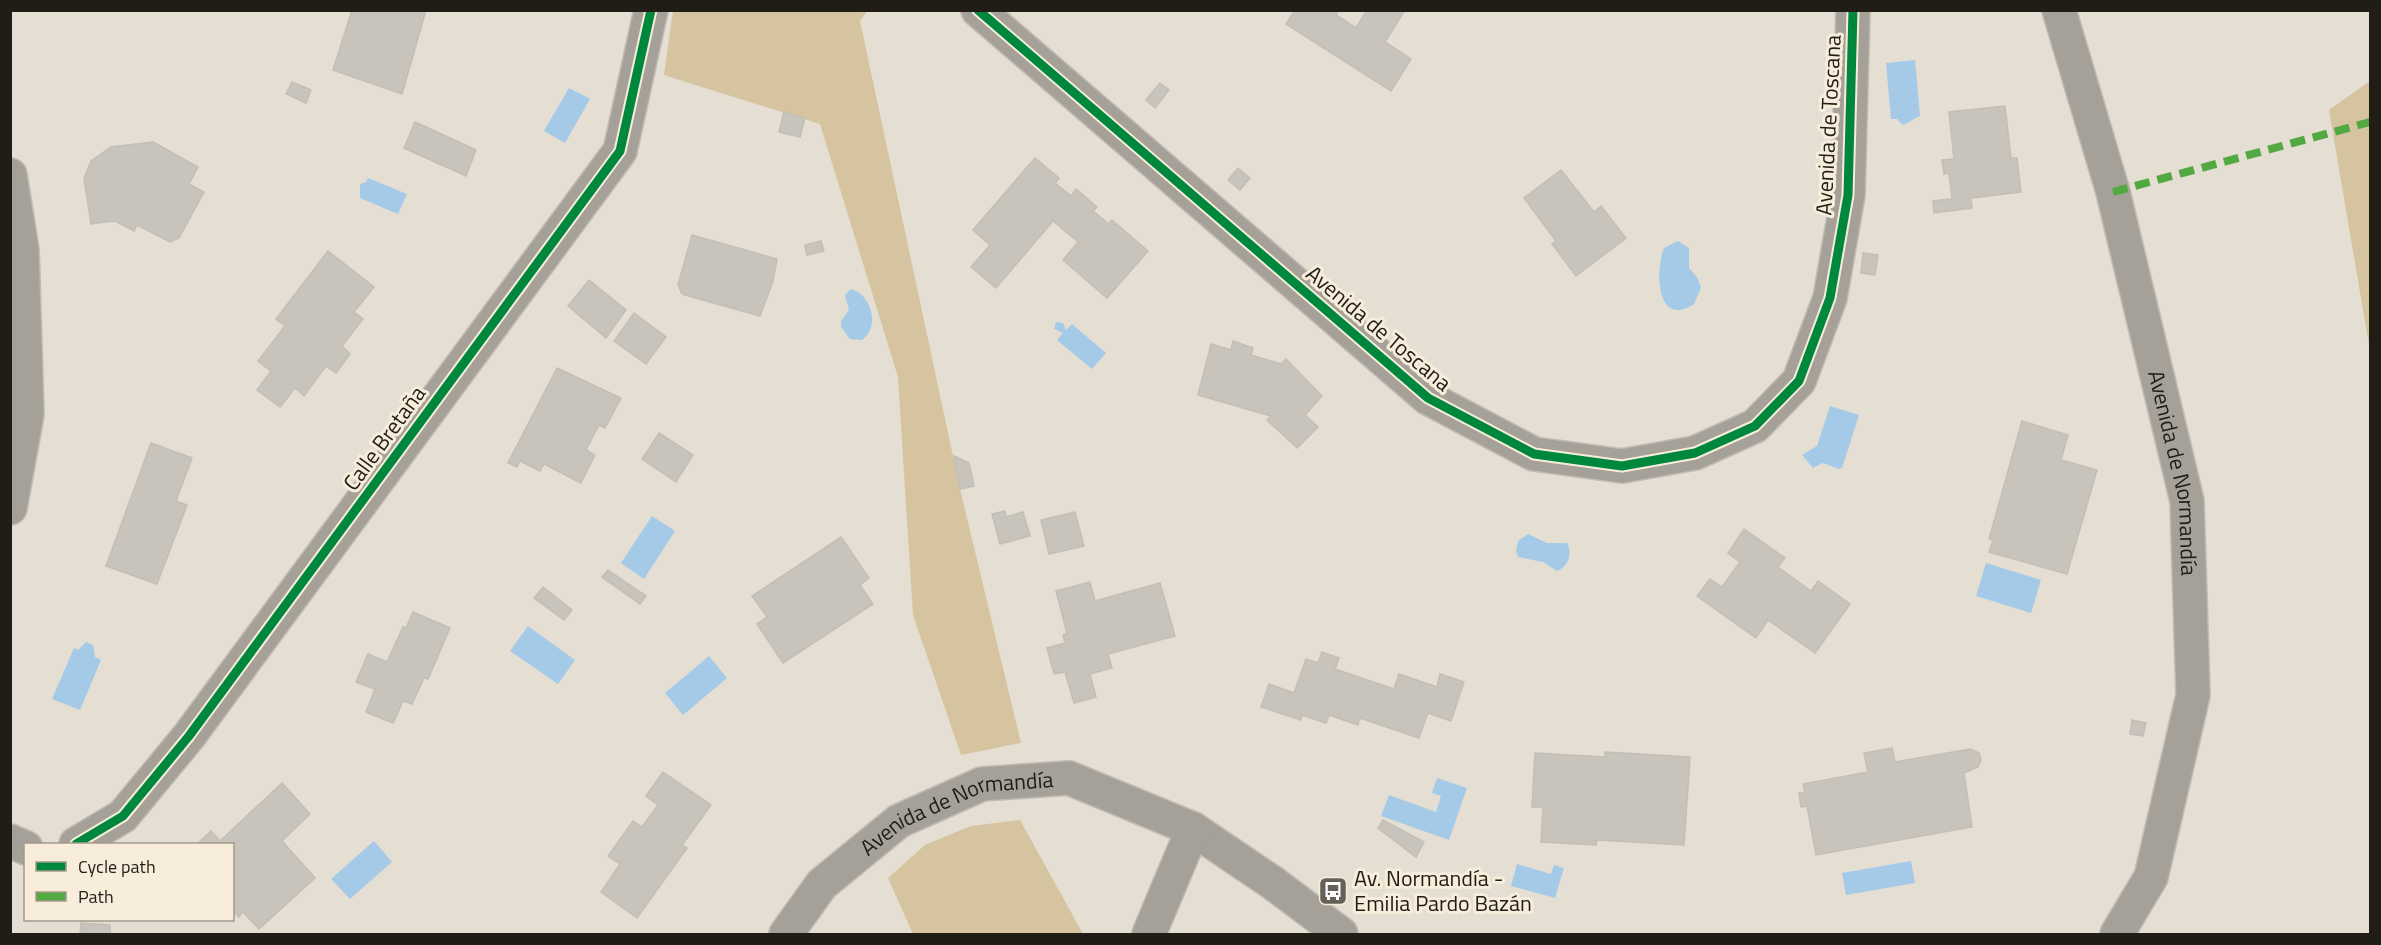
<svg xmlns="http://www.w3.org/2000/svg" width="2381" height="945" font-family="'Titillium Web',sans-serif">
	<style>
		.green { fill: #d6c39f }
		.water { fill: #a5cae8 }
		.building { fill: #c9c4bb; stroke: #c3beb6; stroke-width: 1.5 }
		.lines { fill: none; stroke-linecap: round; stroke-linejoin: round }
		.minor-casing { stroke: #bfbab3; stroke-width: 36 }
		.minor { stroke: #a6a198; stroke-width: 33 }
		.quiet { stroke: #52a942; stroke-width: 8; stroke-dasharray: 15 8; stroke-linecap: butt }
		.cycleway-casing { stroke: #f8edda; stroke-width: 13 }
		.cycleway { stroke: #00873e; stroke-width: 9 }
		.labels { text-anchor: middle; stroke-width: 6; stroke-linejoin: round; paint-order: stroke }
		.street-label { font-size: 22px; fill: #201d16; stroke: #f8edda }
		.poi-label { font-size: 22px; fill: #201d16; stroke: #f8edda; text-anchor: start }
	</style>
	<rect width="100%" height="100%" fill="#e4ded3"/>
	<g class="green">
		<path d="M673 11H867L860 21 960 489 1021 743 961 755 913 615 898 377 820 124 664 75Z"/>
		<path d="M2370 81V351L2329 110Z"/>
		<path d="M1020 820 1083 934H913L888 878 925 845 971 826Z"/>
	</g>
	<g class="water">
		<path d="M1915 60 1920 116 1903 125 1897 119H1891L1886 63Z"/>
		<path d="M569 88 590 99 565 143 544 131Z"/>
		<path d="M368 178 407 194 398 214 360 198V184L366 182Z"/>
		<path d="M1678 241 1689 248V268L1697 277 1701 288 1694 304C1656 329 1655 269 1664 248Z"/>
		<path d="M851 289C871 294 881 327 862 340L850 339 841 327V321L849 310 845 295Z"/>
		<path d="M1056 322 1063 323 1066 330 1072 324 1106 353 1092 369 1057 340 1063 333 1054 329Z"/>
		<path d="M1830 406 1859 415 1842 468 1839 469 1823 463 1813 468 1802 455 1817 446Z"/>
		<path d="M652 516 675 531 644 579 621 563Z"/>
		<path d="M1528 534 1547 543H1567C1573 553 1568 567 1557 571L1543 562 1518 557 1516 551 1518 541Z"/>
		<path d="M1986 563 2041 580 2031 613 1976 596Z"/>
		<path d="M528 626 575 660 558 684 510 651Z"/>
		<path d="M86 642 93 645 95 657 101 660 80 710 52 699 74 648 78 650Z"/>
		<path d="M709 656 727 678 683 715 665 693Z"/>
		<path d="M1437 778 1467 788 1449 840 1381 816 1389 795 1436 812 1441 796 1432 793Z"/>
		<path d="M374 841 392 862 350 899 331 879Z"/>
		<path d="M1911 861 1915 883 1846 895 1842 873Z"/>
		<path d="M1517 864 1551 874 1554 865 1564 868 1555 898 1511 886Z"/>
	</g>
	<g class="building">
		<path d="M352 10H426L402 94 333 70Z"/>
		<path d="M1295 10H1338L1336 15 1356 28 1367 10H1405L1385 42 1411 59 1391 91 1286 24Z"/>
		<path d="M292 82 311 90 306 103 286 94Z"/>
		<path d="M1160 83 1169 90 1155 108 1146 100Z"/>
		<path d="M2005 106 2011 158H2017L2021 192 1971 198 1972 208 1934 213 1933 201 1952 199 1949 173 1944 174 1942 160 1954 159 1949 112Z"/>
		<path d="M784 112 805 118 800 137 779 132Z"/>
		<path d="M415 122 476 150 466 176 404 148Z"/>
		<path d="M153 142 198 167 189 184 204 192 179 238 170 242 137 225 134 231 115 221 91 224 84 178 91 161 111 147Z"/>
		<path d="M1035 158 1059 178 1055 183 1071 196 1076 189 1097 207 1093 211 1109 224 1112 220 1148 251 1107 298 1063 260 1078 242 1053 221 996 288 971 267 990 245 973 230Z"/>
		<path d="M1238 168 1250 178 1240 190 1228 180Z"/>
		<path d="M1561 170 1594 212 1601 206 1626 238 1576 276 1552 244 1556 241 1524 198Z"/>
		<path d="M692 235 777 259 773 281 760 316 682 294 678 285Z"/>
		<path d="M821 241 824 251 807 255 805 245Z"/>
		<path d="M328 251 374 287 354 312 363 319 342 346 350 354 336 373 326 366 304 396 295 388 280 407 257 390 271 371 258 361 285 326 276 319Z"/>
		<path d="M1863 253 1878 255 1875 275 1861 273Z"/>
		<path d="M589 280 626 310 606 338 568 306Z"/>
		<path d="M634 313 666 337 646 364 614 341Z"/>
		<path d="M1233 341 1253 348 1251 355 1281 364 1286 359 1322 396 1305 415 1318 427 1297 448 1267 420 1271 416 1198 395 1211 344 1231 350Z"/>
		<path d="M557 368 621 398 605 428 599 425 586 450 595 455 581 483 544 464 540 471 520 461 517 467 508 463Z"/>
		<path d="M2022 421 2068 435 2061 460 2097 470 2067 574 1989 552 1993 540 1989 539Z"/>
		<path d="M659 433 693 455 676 482 642 459Z"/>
		<path d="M151 443 192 458 176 501 187 505 157 584 106 566Z"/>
		<path d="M954 456 969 463 974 486 960 489Z"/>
		<path d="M1005 511 1006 517 1023 512 1030 536 1000 544 992 514Z"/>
		<path d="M1075 512 1084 546 1049 554 1041 520Z"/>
		<path d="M1744 529 1785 558 1778 567 1811 591 1818 581 1850 604 1815 653 1768 620 1756 638 1697 596 1710 579 1722 587 1740 562 1728 553Z"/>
		<path d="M841 537 869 578 860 585 873 604 783 663 757 624 767 617 752 596Z"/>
		<path d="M608 570 646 596 640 604 602 577Z"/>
		<path d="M1090 582 1095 601 1160 583 1175 636 1108 654 1112 668 1090 674 1096 697 1074 703 1065 672 1054 674 1047 648 1065 643 1063 635 1067 633 1056 591Z"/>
		<path d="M543 587 572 610 564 620 534 598Z"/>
		<path d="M413 612 450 628 428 679 424 678 412 704 403 701 393 723 366 712 375 689 356 682 368 654 387 662 403 627 406 628Z"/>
		<path d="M1322 652 1339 658 1335 669 1394 689 1399 674 1437 687 1440 674 1464 682 1451 721 1428 713 1419 738 1360 718 1358 725 1329 715 1326 723 1302 715 1301 720 1261 707 1269 684 1294 693 1306 659 1318 663Z"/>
		<path d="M2132 720 2146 723 2143 736 2130 734Z"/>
		<path d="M1892 748 1895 762 1970 749 1979 753 1981 760 1978 767 1964 773 1972 827 1816 855 1807 806 1801 807 1799 793 1805 792 1803 784 1868 772 1864 753Z"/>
		<path d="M1605 752 1690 757 1684 845 1597 840 1596 845 1541 842 1543 807H1532L1535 753 1605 757Z"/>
		<path d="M663 772 711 805 682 845 687 848 637 918 601 892 620 864 608 856 633 821 642 827 658 805 646 796Z"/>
		<path d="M282 783 310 814 282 841 315 878 259 929 243 912 239 917 232 910V844H197L211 831 220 841Z"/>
		<path d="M1383 820 1424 842 1416 857 1378 828Z"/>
		<path d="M81 923 110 925V934H80Z"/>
	</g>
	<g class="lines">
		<g class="minor-casing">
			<g id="minor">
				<path d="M978 10 1428 398 1534 454 1622 466 1695 453 1755 426 1799 381 1830 298 1848 195 1853 10"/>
				<path id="s1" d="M2059 10 2113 192 2187 501 2193 695 2151 877 2117 934"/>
				<path d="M10 175 22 250 27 414 10 508"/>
				<path d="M10 841 26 848"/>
				<path d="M76 844 123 816 189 736 620 151 651 10"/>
				<path id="s2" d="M786 934 822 884 899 821 982 784 1069 778 1193 829 1273 883 1341 934"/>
				<path d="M1149 934 1193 829"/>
			</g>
		</g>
		<use href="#minor" class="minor"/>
		<path class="quiet" d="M2113 192 2370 122"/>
		<g class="cycleway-casing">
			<g id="cycleway">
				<path d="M978 10 1428 398 1534 454 1622 466 1695 453 1755 426 1799 381 1830 298 1848 195 1853 10"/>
				<path d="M76 844 123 816 189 736 620 151 651 10"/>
			</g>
		</g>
		<use href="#cycleway" class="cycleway"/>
	</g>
	<defs>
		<g id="bus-square" transform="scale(1.5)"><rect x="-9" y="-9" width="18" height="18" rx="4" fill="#656158" stroke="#f8edda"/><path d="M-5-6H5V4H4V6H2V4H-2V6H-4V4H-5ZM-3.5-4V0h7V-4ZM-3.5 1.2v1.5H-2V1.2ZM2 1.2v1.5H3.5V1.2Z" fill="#fff"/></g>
	</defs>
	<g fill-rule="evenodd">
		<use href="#bus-square" x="1333" y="891"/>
	</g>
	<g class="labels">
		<g class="street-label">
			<text transform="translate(1828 125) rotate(-87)" y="8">Avenida de Toscana</text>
			<text transform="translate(1379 328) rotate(40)" y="8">Avenida de Toscana</text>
			<text transform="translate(384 438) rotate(-54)" y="8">Calle Bretaña</text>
			<text dy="8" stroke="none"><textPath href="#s1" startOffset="478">Avenida de Normandía</textPath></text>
			<text dy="8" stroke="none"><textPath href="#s2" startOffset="219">Avenida de Normandía</textPath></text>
		</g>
		<g class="poi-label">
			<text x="1354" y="886">Av. Normandía -<tspan x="1354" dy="25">Emilia Pardo Bazán</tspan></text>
		</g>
	</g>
	<rect width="2381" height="945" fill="none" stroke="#201d16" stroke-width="24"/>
	<rect x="24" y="843" width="210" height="78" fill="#f8edda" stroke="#a29a8c" stroke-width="1.5"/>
	<rect x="36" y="862" width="30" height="9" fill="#00873e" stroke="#a29a8c" stroke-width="1.5"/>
	<text x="78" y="873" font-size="18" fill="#201d16">Cycle path</text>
	<rect x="36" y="892" width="30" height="9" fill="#52a942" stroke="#a29a8c" stroke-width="1.5"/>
	<text x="78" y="903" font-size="18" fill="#201d16">Path</text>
</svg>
